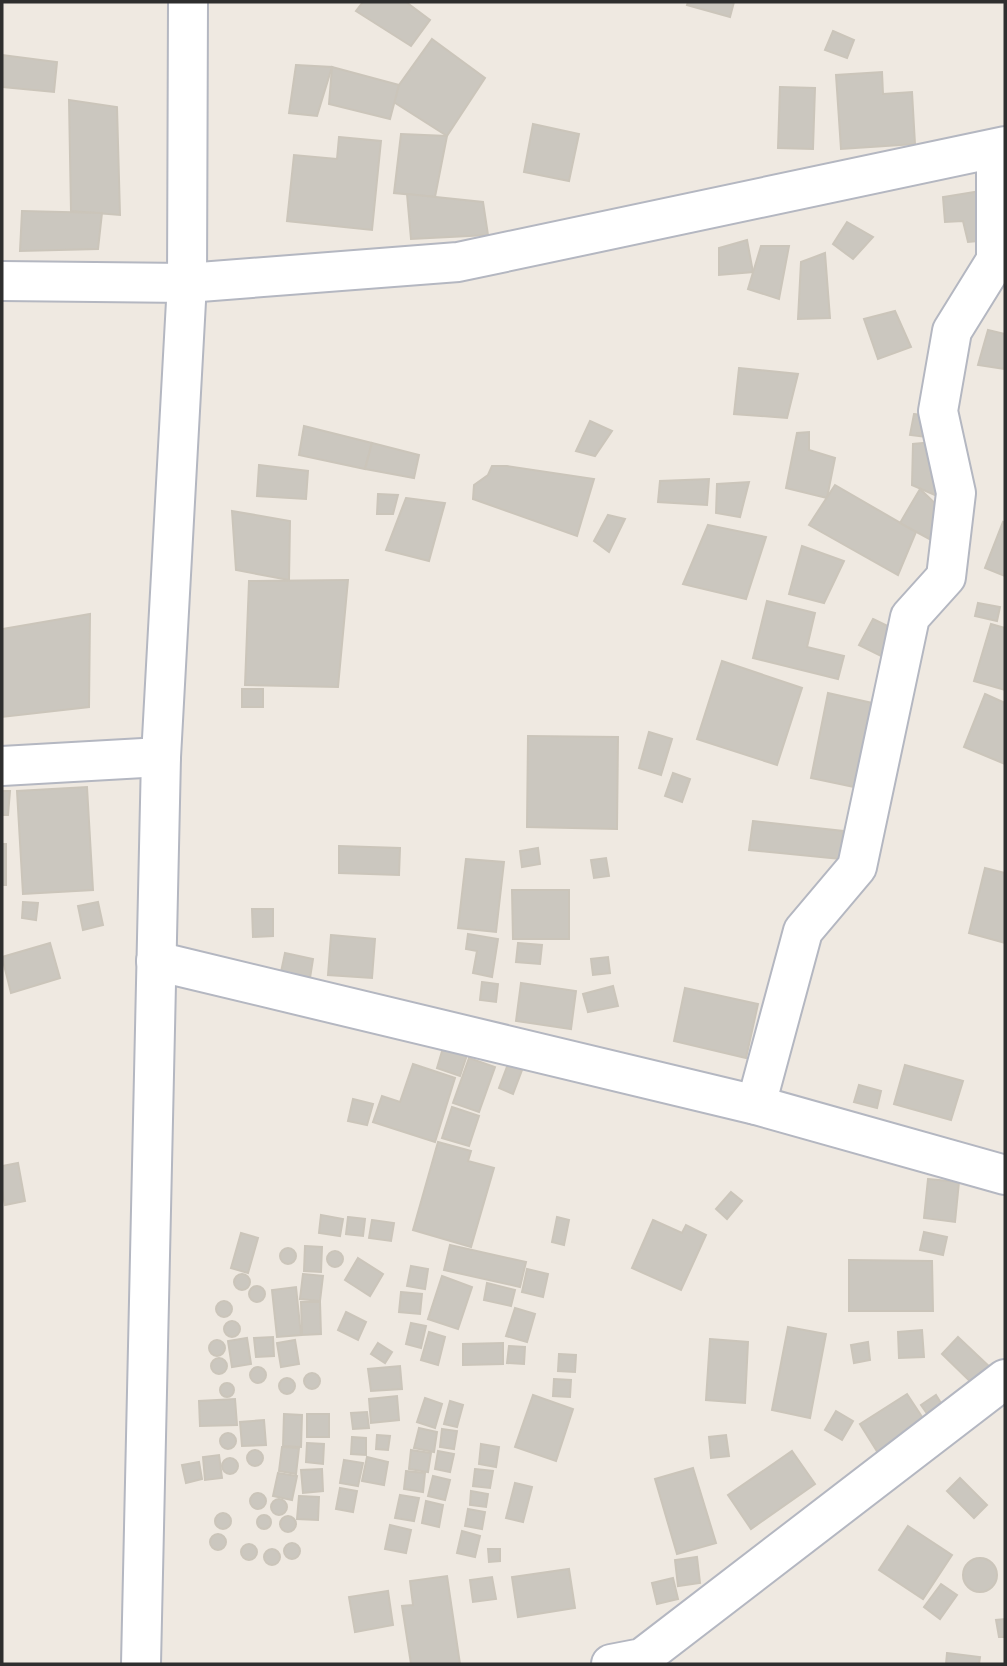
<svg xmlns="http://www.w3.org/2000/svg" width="1007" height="1666" font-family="Signika,sans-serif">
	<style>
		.building { fill: #cbc7bf; stroke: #cbc5ba; stroke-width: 2 }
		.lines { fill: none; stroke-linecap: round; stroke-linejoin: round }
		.minor-casing { stroke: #b4b7c1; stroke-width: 42 }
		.minor { stroke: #fff; stroke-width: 38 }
	</style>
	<rect width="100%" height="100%" fill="#efe9e1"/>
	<g class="building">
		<path d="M363 2H406L430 20 411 46 356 11Z"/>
		<path d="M688 2H734L730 17 687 5Z"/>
		<path d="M833 31 854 40 847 58 825 50Z"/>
		<path d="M432 39 485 78 447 136 389 99Z"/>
		<path d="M2 55 57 62 54 92 3 87Z"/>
		<path d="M296 65 332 67 317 116 289 113Z"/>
		<path d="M332 67 399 85 390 119 329 104Z"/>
		<path d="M882 72 883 94 912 92 915 144 841 149 836 75Z"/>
		<path d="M780 87 815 88 813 149 778 148Z"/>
		<path d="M69 100 117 107 120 215 71 211Z"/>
		<path d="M533 124 579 134 569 181 524 172Z"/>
		<path d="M401 134 447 136 435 197 394 193Z"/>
		<path d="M339 137 381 141 372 230 287 221 294 155 337 159Z"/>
		<path d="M987 190 989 240 968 242 963 221 945 222 943 197Z"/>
		<path d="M407 194 483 202 488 235 411 239Z"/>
		<path d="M22 211 102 213 98 249 20 251Z"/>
		<path d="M847 222 873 237 853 259 833 244Z"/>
		<path d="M747 240 753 272 719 275V248Z"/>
		<path d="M761 246H789L779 299 748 289Z"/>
		<path d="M825 253 830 318 798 319 801 262Z"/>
		<path d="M895 311 911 347 878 359 864 319Z"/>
		<path d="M988 330 1005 334V369L978 365Z"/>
		<path d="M739 368 798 374 787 418 734 414Z"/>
		<path d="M914 414 937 417 934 438 910 435Z"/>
		<path d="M590 421 612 431 595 456 576 451Z"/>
		<path d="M304 426 372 443 365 469 299 455Z"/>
		<path d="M809 432V450L835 458 827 498 786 488 797 433Z"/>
		<path d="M933 442 942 498 912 485 913 444Z"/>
		<path d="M372 443 419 455 414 478 365 469Z"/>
		<path d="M259 465 308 471 306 499 257 496Z"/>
		<path d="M492 466H507L594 479 577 536 473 499 474 485 488 475Z"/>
		<path d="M709 479 707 505 658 502 660 481Z"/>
		<path d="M749 482 740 517 716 513 717 484Z"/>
		<path d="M835 485 916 532 898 575 809 525Z"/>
		<path d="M920 489 941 509 933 541 900 523Z"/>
		<path d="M378 494 398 495 393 514H377Z"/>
		<path d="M406 498 445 503 429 561 386 550Z"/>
		<path d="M232 511 290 521 289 580 236 570Z"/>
		<path d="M608 515 625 519 609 552 594 541Z"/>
		<path d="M1003 522 1005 523V576L985 568Z"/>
		<path d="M708 525 766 537 746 599 683 584Z"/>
		<path d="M802 546 844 561 824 603 789 594Z"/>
		<path d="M348 580 338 687 245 685 249 581Z"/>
		<path d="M767 601 815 613 807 647 844 656 838 679 753 658Z"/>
		<path d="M978 603 1000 607 997 621 975 616Z"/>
		<path d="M90 614 89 707 2 717V629Z"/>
		<path d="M873 619 898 631 885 658 859 645Z"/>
		<path d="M991 624 1005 628V690L974 681Z"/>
		<path d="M722 661 802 688 777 765 697 739Z"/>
		<rect x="242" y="689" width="21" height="18"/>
		<path d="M828 693 877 704 859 788 811 778Z"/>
		<path d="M985 694 1005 703V764L964 747Z"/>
		<path d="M649 732 672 739 661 775 639 768Z"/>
		<path d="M528 736 618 737 617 829 527 827Z"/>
		<path d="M673 773 690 779 682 802 665 796Z"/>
		<path d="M87 787 93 890 23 894 17 791Z"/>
		<path d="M2 791H10L8 815H2Z"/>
		<path d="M753 821 843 831 840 859 749 850Z"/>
		<rect x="2" y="844" width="4" height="41"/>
		<path d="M339 846 400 848 399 875 339 873Z"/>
		<path d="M538 848 540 864 522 867 520 851Z"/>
		<path d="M606 858 609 876 594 878 591 860Z"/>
		<path d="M466 859 504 862 496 932 458 928Z"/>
		<path d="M985 868 1005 873V943L969 933Z"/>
		<path d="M512 890H569V939H513Z"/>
		<path d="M23 902 38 903 36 920 22 918Z"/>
		<path d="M98 902 103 925 83 930 78 906Z"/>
		<path d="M252 909H273V936L253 937Z"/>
		<path d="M468 934 498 939 492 977 473 973 477 951 466 949Z"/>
		<path d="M331 935 375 939 372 978 328 975Z"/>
		<path d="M50 943 60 978 11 993 2 957Z"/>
		<path d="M518 943 542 945 540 964 516 962Z"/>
		<path d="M285 953 313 959 310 978 281 972Z"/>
		<path d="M608 957 610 973 593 975 591 959Z"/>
		<path d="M482 982 498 984 496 1002 480 1000Z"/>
		<path d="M521 983 576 991 571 1029 516 1021Z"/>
		<path d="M613 986 618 1006 588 1012 583 994Z"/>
		<path d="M685 988 758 1004 746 1058 674 1041Z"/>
		<path d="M443 1048 467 1055 460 1076 437 1068Z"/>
		<path d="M469 1058 495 1067 479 1112 453 1103Z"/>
		<path d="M413 1064 455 1078 435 1142 373 1122 382 1096 400 1102Z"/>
		<path d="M508 1064 522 1070 513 1094 499 1088Z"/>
		<path d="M905 1065 963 1081 951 1120 894 1104Z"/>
		<path d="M859 1085 881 1091 877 1108 854 1102Z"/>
		<path d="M353 1099 373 1104 367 1125 348 1121Z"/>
		<path d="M452 1107 479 1116 469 1146 442 1138Z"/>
		<path d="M438 1142 471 1151 468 1161 494 1168 471 1247 413 1230Z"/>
		<path d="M18 1163 25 1201 5 1205 2 1189V1166Z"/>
		<path d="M928 1179 959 1182 955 1222 924 1218Z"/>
		<path d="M731 1192 742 1201 727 1219 716 1209Z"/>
		<path d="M321 1215 343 1219 340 1236 319 1233Z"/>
		<path d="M348 1217 365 1219 363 1236 346 1234Z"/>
		<path d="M557 1217 569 1220 564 1245 552 1242Z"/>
		<path d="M372 1220 394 1223 391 1241 369 1238Z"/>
		<path d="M653 1220 682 1233 686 1225 706 1235 681 1290 632 1268Z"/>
		<path d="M924 1232 947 1237 943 1255 920 1250Z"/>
		<path d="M241 1233 258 1238 248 1273 231 1268Z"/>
		<path d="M450 1245 526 1262 520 1287 444 1270Z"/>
		<path d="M305 1246 322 1247 321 1272 304 1271Z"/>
		<circle cx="288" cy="1256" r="8"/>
		<circle cx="335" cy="1259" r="8"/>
		<path d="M358 1258 383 1274 370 1296 345 1280Z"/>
		<path d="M849 1260 932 1261 933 1311H849Z"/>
		<path d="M411 1266 428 1269 425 1289 407 1286Z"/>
		<path d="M527 1269 548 1274 543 1297 522 1292Z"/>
		<path d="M303 1274 323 1276 320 1301 300 1299Z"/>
		<circle cx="242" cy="1282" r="8"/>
		<path d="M442 1276 472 1287 458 1329 428 1319Z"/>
		<path d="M487 1283 515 1290 511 1306 484 1300Z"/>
		<circle cx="257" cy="1294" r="8"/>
		<path d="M296 1287 301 1335 277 1337 272 1290Z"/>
		<path d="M401 1292 422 1294 420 1314 399 1312Z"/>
		<circle cx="224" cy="1309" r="8"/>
		<path d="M301 1302H320L321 1334 302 1335Z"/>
		<path d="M515 1308 535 1314 527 1342 506 1336Z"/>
		<path d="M346 1312 366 1322 358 1340 338 1330Z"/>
		<circle cx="232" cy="1329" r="8"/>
		<path d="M411 1323 426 1326 421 1348 406 1344Z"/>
		<path d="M788 1327 826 1334 810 1418 772 1410Z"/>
		<path d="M922 1330 924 1357 899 1358 898 1332Z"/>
		<path d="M429 1332 445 1337 438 1365 421 1360Z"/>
		<path d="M273 1337 274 1356 256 1357 254 1338Z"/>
		<path d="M958 1337 993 1370 976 1387 942 1354Z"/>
		<path d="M247 1338 251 1364 232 1367 228 1341Z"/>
		<path d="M710 1339 748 1342 745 1403 706 1400Z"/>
		<path d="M295 1340 299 1364 281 1367 277 1343Z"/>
		<circle cx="217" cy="1348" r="8"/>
		<path d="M868 1342 870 1360 854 1363 851 1345Z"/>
		<path d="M378 1343 392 1352 385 1363 371 1354Z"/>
		<path d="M503 1343V1364L463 1365V1344Z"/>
		<path d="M509 1346 525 1347 524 1364 507 1363Z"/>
		<path d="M559 1354 576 1355 575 1372 558 1371Z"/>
		<circle cx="219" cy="1366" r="8"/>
		<path d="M400 1366 402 1389 371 1391 368 1369Z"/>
		<circle cx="258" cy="1375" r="8"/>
		<circle cx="312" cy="1381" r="8"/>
		<circle cx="287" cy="1386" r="8"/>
		<path d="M554 1379 571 1380 570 1397 553 1396Z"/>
		<circle cx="227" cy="1390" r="7"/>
		<path d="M907 1394 928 1426 880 1456 860 1424Z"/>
		<path d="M533 1395 573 1409 556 1461 515 1447Z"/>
		<path d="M936 1395 949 1416 935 1425 921 1405Z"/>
		<path d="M397 1396 399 1420 371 1423 369 1399Z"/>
		<path d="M425 1398 442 1404 435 1428 417 1422Z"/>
		<path d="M235 1399 237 1425 200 1426 199 1401Z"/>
		<path d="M450 1401 463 1405 457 1427 444 1424Z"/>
		<path d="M836 1411 853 1421 842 1440 825 1430Z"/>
		<path d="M367 1412 369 1428 353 1429 351 1413Z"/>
		<path d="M284 1414 302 1415 301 1447 283 1446Z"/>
		<rect x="307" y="1414" width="22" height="23"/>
		<path d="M264 1420 266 1445 242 1446 240 1422Z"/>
		<path d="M419 1428 437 1432 434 1452 414 1448Z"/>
		<path d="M442 1429 457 1431 454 1449 440 1447Z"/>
		<circle cx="228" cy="1441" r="8"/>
		<path d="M377 1435 390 1436 388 1450 376 1449Z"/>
		<path d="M726 1435 729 1456 711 1458 709 1437Z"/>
		<path d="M352 1437 366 1438V1455L351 1454Z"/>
		<path d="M307 1443 324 1444 323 1464 306 1462Z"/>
		<path d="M481 1444 499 1447 496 1467 479 1464Z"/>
		<path d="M282 1447 299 1448 296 1474 279 1471Z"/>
		<path d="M411 1450 431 1453 428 1472 409 1469Z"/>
		<circle cx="255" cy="1458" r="8"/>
		<path d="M438 1451 454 1454 450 1472 435 1469Z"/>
		<path d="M792 1451 815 1484 751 1529 728 1495Z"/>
		<path d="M219 1455 222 1478 205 1480 203 1457Z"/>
		<path d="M367 1457 388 1462 384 1485 362 1481Z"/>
		<circle cx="230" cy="1466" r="8"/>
		<path d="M344 1460 363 1463 358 1486 340 1483Z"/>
		<path d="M199 1462 202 1479 186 1483 182 1465Z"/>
		<path d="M693 1468 716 1543 677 1554 655 1479Z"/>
		<path d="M322 1469 323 1491 303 1493 301 1470Z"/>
		<path d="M475 1469 493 1471 490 1488 473 1486Z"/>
		<path d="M406 1471 425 1473 423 1492 404 1489Z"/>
		<path d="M278 1473 297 1476 292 1500 273 1496Z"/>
		<path d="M433 1476 450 1480 445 1500 428 1496Z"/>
		<path d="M960 1478 987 1505 974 1518 947 1491Z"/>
		<path d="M515 1483 532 1487 523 1522 506 1518Z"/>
		<path d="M340 1488 357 1491 353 1512 336 1509Z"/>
		<path d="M471 1491 488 1494 486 1507 470 1505Z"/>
		<circle cx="258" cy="1501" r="8"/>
		<path d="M400 1495 419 1498 414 1521 395 1518Z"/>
		<path d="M299 1496 319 1497 318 1520 297 1519Z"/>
		<circle cx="279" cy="1507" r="8"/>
		<path d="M426 1501 443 1505 439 1527 422 1523Z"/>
		<path d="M468 1509 485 1512 482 1529 465 1526Z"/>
		<circle cx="223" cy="1521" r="8"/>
		<circle cx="264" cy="1522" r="7"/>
		<circle cx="288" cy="1524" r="8"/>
		<path d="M390 1525 411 1530 406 1553 385 1549Z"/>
		<path d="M908 1526 952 1555 923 1599 879 1570Z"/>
		<path d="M462 1531 480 1536 475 1557 457 1553Z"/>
		<circle cx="218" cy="1542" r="8"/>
		<circle cx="292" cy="1551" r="8"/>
		<circle cx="249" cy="1552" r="8"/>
		<path d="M488 1549H500V1561L489 1562Z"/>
		<circle cx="272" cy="1557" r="8"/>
		<path d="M697 1557 700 1583 678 1586 675 1560Z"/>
		<circle cx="980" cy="1575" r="17"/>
		<path d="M569 1569 575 1608 518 1617 512 1577Z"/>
		<path d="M447 1576 460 1664H411L402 1606 413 1605 410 1581Z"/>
		<path d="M492 1577 496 1599 473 1602 470 1580Z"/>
		<path d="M673 1578 678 1599 657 1604 652 1583Z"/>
		<path d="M941 1584 957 1595 940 1619 924 1607Z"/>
		<path d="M388 1591 393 1625 355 1632 349 1597Z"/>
		<path d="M1005 1619V1637H999L996 1620Z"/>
		<path d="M947 1653 980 1657 979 1664H946Z"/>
	</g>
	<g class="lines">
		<g class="minor-casing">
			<g id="minor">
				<path d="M2 281 187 283 458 262 1005 146"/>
				<path d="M2 766 161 757"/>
				<path d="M156 961 756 1105 1005 1175"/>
				<path d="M756 1105 803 931 857 867 910 617 946 577 956 493 938 411 952 331 996 260V149"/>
				<path d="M141 1664 161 757 187 283 188 2"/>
				<path d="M611 1664 642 1658 1005 1379"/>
			</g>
		</g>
		<use href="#minor" class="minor"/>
	</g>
	<rect width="1007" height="1666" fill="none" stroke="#2e2e2e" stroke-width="7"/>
</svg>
